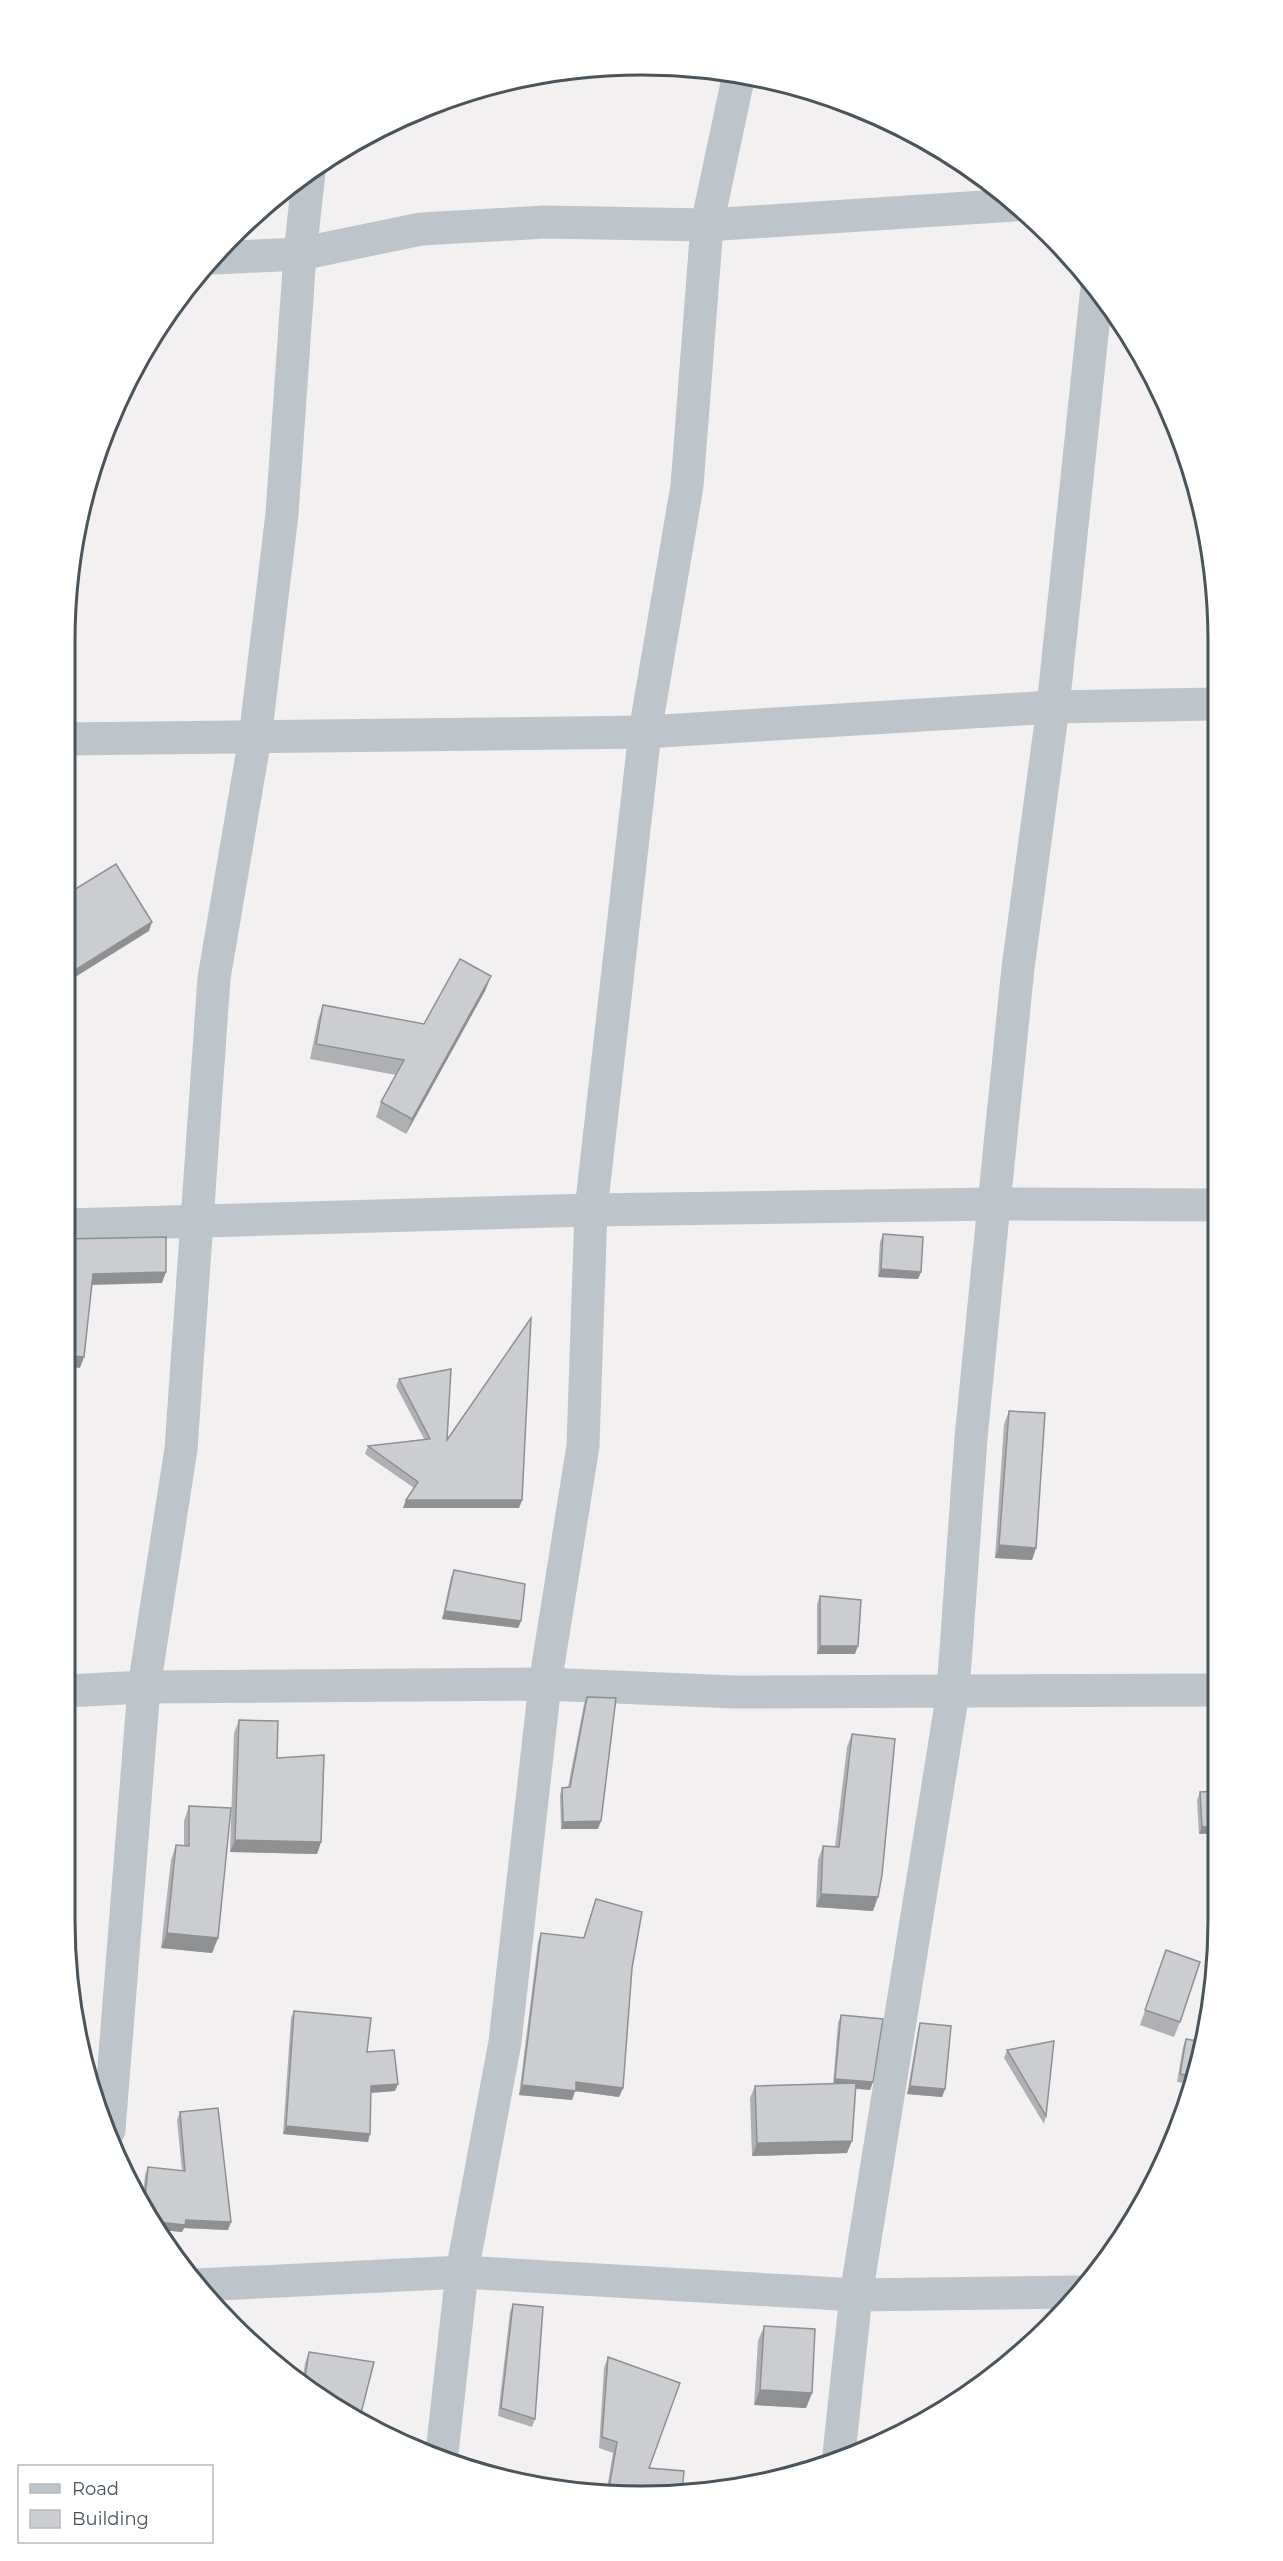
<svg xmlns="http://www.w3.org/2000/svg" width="1283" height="2561" font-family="Montserrat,sans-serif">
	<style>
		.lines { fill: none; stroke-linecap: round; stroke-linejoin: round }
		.minor { stroke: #bdc5cb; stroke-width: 33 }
		.tertiary { stroke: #bdc5cb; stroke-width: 33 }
		.wall { fill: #afb0b4 }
		.shaded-wall { fill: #8e9092 }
		.building { fill: #cbcdd1; stroke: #8e9092; stroke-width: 1.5 }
		.rim { fill: none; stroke: #4a545b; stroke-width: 3 }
	</style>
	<rect width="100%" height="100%" fill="#f2f0f0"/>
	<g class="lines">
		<g class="minor">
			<path d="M213 258 300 254 421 229 546 222 707 225 1014 205"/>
			<path d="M65 739 645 732 1053 707 1214 704"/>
			<path d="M65 1225 591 1210 994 1204 1216 1205"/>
			<path d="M65 1691 144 1687 545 1684 734 1692 1218 1690"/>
			<path d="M109 2130 144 1687 181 1449 214 978 255 738 282 514 300 254 309 172"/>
			<path d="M442 2453 462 2272 505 2042 545 1684 583 1446 591 1210 645 732 687 486 707 225 739 74"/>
			<path d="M839 2454 856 2295 953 1692 971 1438 994 1204 1018 968 1053 707 1097 287"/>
		</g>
		<path class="tertiary" d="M197 2285 462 2272 856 2295 1079 2292"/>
	</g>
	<g class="wall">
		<path d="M491 976 485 991 406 1134 376 1117 381 1102 396 1075 310 1059 318 1020 323 1005 424 1024Z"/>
		<path d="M883 1234 921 1272 918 1279 878 1277 880 1242Z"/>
		<path d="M399 1379 447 1440 522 1500 519 1508H403L406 1500 414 1488 365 1454 368 1446 424 1439 396 1386Z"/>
		<path d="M1009 1411 1036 1548 1032 1560 995 1558 1004 1424Z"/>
		<path d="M454 1570 521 1621 518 1628 442 1619 451 1577Z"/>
		<path d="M820 1596 855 1654H817V1604Z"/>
		<path d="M587 1697 598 1829H561L560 1795 562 1788 568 1787 584 1704Z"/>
		<path d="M239 1720 321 1842 317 1854 230 1852 234 1733Z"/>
		<path d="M852 1734 873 1911 816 1907 818 1860 823 1846 835 1847 847 1747Z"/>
		<path d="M1218 1791V1833L1199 1834 1197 1800 1200 1792Z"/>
		<path d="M189 1806 218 1938 212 1953 161 1948 171 1860 176 1845 184 1846V1821Z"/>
		<path d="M596 1899 632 1968 623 2088 619 2097 575 2091 572 2100 519 2095 538 1942 541 1933 583 1938Z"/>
		<path d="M1166 1950 1180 2022 1174 2037 1140 2025Z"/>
		<path d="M294 2011 367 2052 395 2091 371 2093 368 2142 283 2134 291 2018Z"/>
		<path d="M841 2015 873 2082 870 2090 856 2089 847 2153 752 2156 750 2098 755 2086 833 2084 838 2023Z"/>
		<path d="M920 2023 945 2089 942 2097 907 2094 918 2030Z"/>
		<path d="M1186 2039 1204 2042 1192 2084 1177 2082 1183 2047Z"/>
		<path d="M1007 2050 1046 2116 1044 2124 1004 2058Z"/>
		<path d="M180 2112 228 2230 184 2228 182 2232 162 2230 143 2195 145 2175 148 2167 182 2171 177 2120Z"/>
		<path d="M513 2304 535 2419 532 2427 498 2416 510 2312Z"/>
		<path d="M764 2326 812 2393 806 2408 754 2405 758 2341Z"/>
		<path d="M309 2352 353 2419 302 2383 305 2363Z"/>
		<path d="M608 2357 649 2468 682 2490 607 2488 613 2453 599 2448 604 2368Z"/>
	</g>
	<g class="shaded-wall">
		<path d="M152 922 149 931 64 984V977Z"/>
		<path d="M491 976 485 991 406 1134 412 1119Z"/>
		<path d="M881 1269 921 1272 918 1279 878 1277Z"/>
		<path d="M166 1272 162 1283 89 1285 93 1274Z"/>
		<path d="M64 1355 84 1357 80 1368 64 1366Z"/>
		<path d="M406 1500H522L519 1508H403Z"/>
		<path d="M999 1545 1036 1548 1032 1560 995 1558Z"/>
		<path d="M445 1611 521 1621 518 1628 442 1619Z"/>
		<path d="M820 1646H858L855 1654H817Z"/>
		<path d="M601 1821 598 1829H561L563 1822Z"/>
		<path d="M1218 1826V1833L1199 1834 1202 1827Z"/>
		<path d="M235 1840 321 1842 317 1854 230 1852Z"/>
		<path d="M821 1894 878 1897 873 1911 816 1907Z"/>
		<path d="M167 1933 218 1938 212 1953 161 1948Z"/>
		<path d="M835 2079 873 2082 870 2090 833 2086Z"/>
		<path d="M576 2082 623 2088 619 2097 575 2091 572 2100 519 2095 522 2085Z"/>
		<path d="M398 2084 395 2091 368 2093 371 2086Z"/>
		<path d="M910 2086 945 2089 942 2097 907 2094Z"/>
		<path d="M286 2126 370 2134 368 2142 283 2134Z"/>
		<path d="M852 2141 847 2153 752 2156 757 2143Z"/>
		<path d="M186 2220 231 2222 228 2230 184 2228 182 2232 162 2230 158 2222Z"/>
		<path d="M760 2390 812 2393 806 2408 754 2405Z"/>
	</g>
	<g class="building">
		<path d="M116 864 152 922 64 977V896Z"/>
		<path d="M460 959 491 976 412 1119 381 1102 404 1060 316 1044 323 1005 424 1024Z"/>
		<path d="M883 1234 923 1237 921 1272 881 1269Z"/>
		<path d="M166 1237V1272L93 1274 84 1357 64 1355V1239Z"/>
		<path d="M531 1318 522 1500H406L418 1482 368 1446 430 1439 399 1379 451 1369 447 1440Z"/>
		<path d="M1009 1411 1045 1413 1036 1548 999 1545Z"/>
		<path d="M454 1570 525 1584 521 1621 445 1611Z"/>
		<path d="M820 1596 861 1600 858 1646H820Z"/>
		<path d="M587 1697 616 1698 601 1821 563 1822 562 1788 570 1787Z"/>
		<path d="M239 1720 278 1721 277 1758 324 1755 321 1842 235 1840Z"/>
		<path d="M852 1734 895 1739 882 1875 878 1897 821 1894 823 1846 839 1847Z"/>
		<path d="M1218 1791V1826L1202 1827 1200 1792Z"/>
		<path d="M189 1806 231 1808 218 1938 167 1933 176 1845 189 1846Z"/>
		<path d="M596 1899 642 1912 632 1968 623 2088 576 2082V2091L522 2085 541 1933 584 1938Z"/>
		<path d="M1166 1950 1200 1962 1180 2022 1145 2010Z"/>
		<path d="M294 2011 371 2018 367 2052 394 2050 398 2084 371 2086 370 2134 286 2126Z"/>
		<path d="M841 2015 883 2019 873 2082 835 2079Z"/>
		<path d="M920 2023 951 2026 945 2089 910 2086Z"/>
		<path d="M1186 2039 1204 2042 1194 2077 1180 2074Z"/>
		<path d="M1054 2041 1046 2116 1007 2050Z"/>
		<path d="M856 2083 852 2141 757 2143 755 2086Z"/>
		<path d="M218 2108 231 2222 186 2220 185 2225 158 2222 145 2199 148 2167 185 2171 180 2112Z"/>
		<path d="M513 2304 543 2307 535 2419 501 2408Z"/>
		<path d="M764 2326 815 2329 812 2393 760 2390Z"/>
		<path d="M309 2352 374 2362 359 2421 353 2419 304 2384Z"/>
		<path d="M608 2357 680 2383 649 2468 684 2471 682 2490 609 2488 617 2442 602 2437Z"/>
	</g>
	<path d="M0 0H1283V2561H0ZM641 75H642A566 566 0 0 1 1208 641V1920A566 566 0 0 1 642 2486H641A566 566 0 0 1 75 1920V641A566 566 0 0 1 641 75Z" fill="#fff" fill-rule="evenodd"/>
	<path class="rim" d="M641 75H642A566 566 0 0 1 1208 641V1920A566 566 0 0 1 642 2486H641A566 566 0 0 1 75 1920V641A566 566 0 0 1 641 75Z"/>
	<rect x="18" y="2465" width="195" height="78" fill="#ffffff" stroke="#b7bbbd" stroke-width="1.5"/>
	<rect x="30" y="2484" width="30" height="9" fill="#bdc5cb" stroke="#b7bbbd" stroke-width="1.5"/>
	<text x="72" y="2495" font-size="18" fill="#4a545b">Road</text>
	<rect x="30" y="2510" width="30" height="18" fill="#cbcdd1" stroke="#b7bbbd" stroke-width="1.5"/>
	<text x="72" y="2525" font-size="18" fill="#4a545b">Building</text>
</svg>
